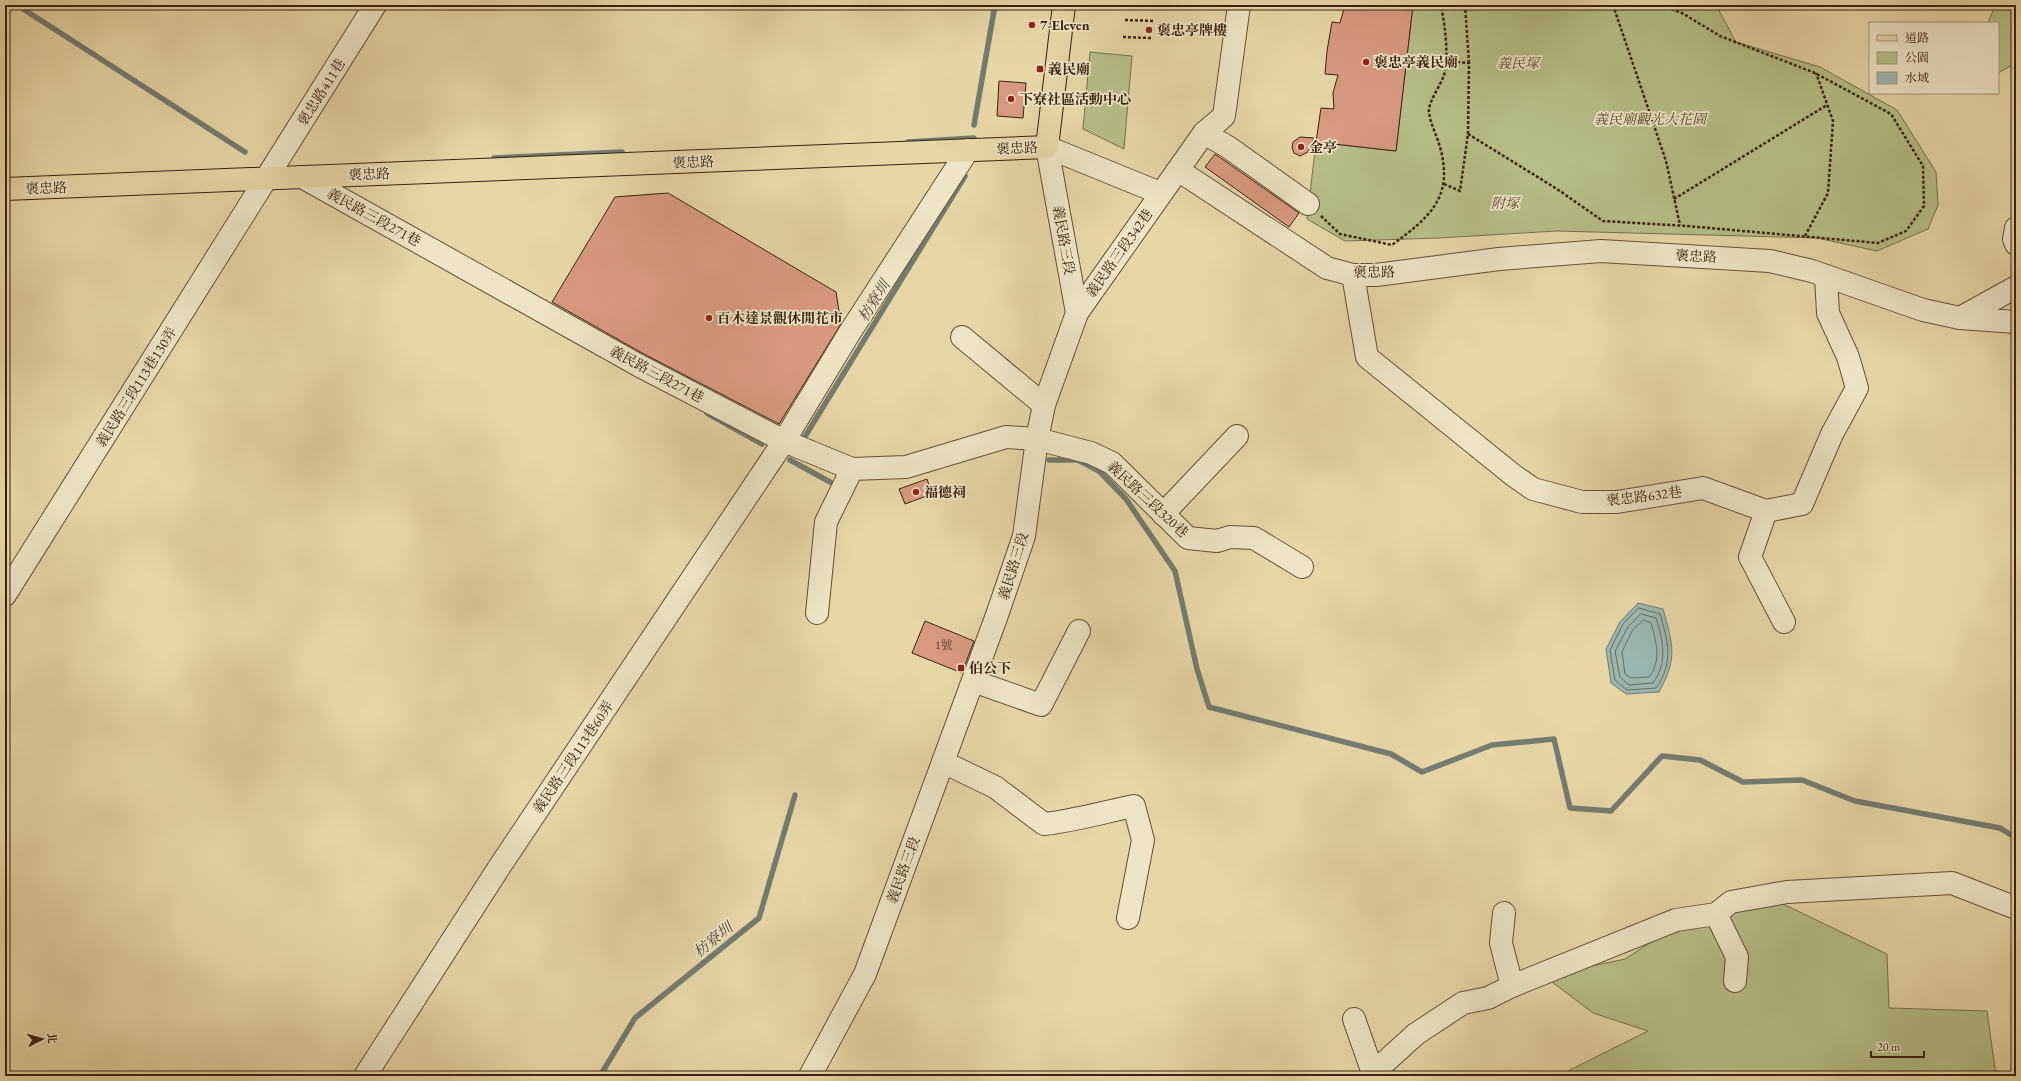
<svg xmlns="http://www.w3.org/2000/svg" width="2021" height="1081" font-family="'EB Garamond','Noto Serif TC',serif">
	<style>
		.green { fill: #b6be87; stroke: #78704a }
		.water { fill: #9ab7b1; stroke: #747b6f }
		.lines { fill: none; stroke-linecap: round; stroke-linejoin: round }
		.shore { stroke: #6a6c5f; stroke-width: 1 }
		.stream { stroke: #747b6f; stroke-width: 5.5 }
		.building { fill: #d89a7f; stroke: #3a220d }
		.minor-casing { stroke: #654f34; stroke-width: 24 }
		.major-casing { stroke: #3a220d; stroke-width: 24 }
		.path { stroke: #3a220d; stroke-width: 2.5; stroke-dasharray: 3 2; stroke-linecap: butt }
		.minor { stroke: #efe5c6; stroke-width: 22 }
		.major { stroke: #e7d7a7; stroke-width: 22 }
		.poi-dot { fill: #8f2418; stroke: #efe5c6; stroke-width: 1.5 }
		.labels { text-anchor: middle; stroke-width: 3.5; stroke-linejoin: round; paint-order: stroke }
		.number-label { font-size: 12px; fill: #62402a }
		.poi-label { font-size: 14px; font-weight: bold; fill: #3a220d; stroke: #efe5c6; text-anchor: start }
		.park-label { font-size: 14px; font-style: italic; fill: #59492c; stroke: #efe5c6 }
		.street-label { font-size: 14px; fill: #3a220d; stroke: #efe5c6 }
		.water-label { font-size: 15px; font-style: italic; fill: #524736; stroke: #efe5c6 }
	</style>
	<rect width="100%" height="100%" fill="#e7d7a7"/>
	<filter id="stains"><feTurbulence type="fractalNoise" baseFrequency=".005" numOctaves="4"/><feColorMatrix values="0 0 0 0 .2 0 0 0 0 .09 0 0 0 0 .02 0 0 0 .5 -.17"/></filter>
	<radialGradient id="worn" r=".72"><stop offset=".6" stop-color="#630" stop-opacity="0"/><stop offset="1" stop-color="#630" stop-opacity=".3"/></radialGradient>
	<g class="green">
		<path d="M1413 5H1716L1736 42 1820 67 1897 110 1936 172 1938 205 1928 229 1877 251 1817 238 1557 231 1439 238 1345 241 1307 219 1316 142 1396 151Z"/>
		<path d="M1995 5H2016V63L1998 73V23H1988Z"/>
		<path d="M1090 52 1132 56 1124 149 1083 129Z"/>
		<path d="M1781 903 1887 954 1889 1008 1987 1011 1996 1076H1566L1568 1071 1648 1031 1593 1013 1544 976 1625 959 1700 910Z"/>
	</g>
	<path class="water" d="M1638 603 1663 609C1673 645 1678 658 1659 692L1626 694 1611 683 1606 649 1620 622Z"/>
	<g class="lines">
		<g class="shore">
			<path d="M1639 608 1660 614C1668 641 1674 663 1656 688L1627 690 1615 680 1610 650 1623 624Z"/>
			<path d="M1641 614 1656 618C1663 641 1668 662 1653 683L1629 685 1620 677 1615 651 1628 627Z"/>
			<path d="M1644 620 1651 623C1656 641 1662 661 1649 677L1631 678 1625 674 1622 652 1632 631Z"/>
		</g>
		<g class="stream">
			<path d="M17 5 245 152"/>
			<path d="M974 125 995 5"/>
			<path d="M908 142 974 138"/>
			<path d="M494 158 622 152"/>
			<path d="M707 413 762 444"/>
			<path d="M804 438 965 176"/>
			<path d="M790 460 830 482"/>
			<path d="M1049 460H1078L1099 471 1126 499 1175 571 1197 669 1209 707 1391 754 1422 772 1492 745 1554 739 1570 808 1611 811 1662 756 1700 760 1743 782 1802 780 1855 801 2000 828 2016 838"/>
			<path d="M600 1076 635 1018 759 918 795 795"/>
		</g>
	</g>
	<g class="building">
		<path d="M1345 5H1413L1396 151 1316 142 1321 108 1334 109 1333 93 1338 75 1325 74 1327 51 1332 22 1340 23Z"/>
		<path d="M999 81 1026 83 1023 118 997 116Z"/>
		<path d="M1300 137 1314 138 1308 152 1300 156 1294 153 1292 148 1293 142Z"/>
		<path d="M1215 154 1299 213 1289 227 1205 167Z"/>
		<path d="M668 193 836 292 841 324 779 424 644 354 552 302 615 197Z"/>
		<path d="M927 479 932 494 905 504 899 489Z"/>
		<path d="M925 621 974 641 962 673 912 653Z"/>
	</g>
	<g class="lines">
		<g class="minor-casing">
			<g id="minor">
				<path d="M1204 133 1228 147 1308 204"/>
				<path d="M1047 147 1160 193"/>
				<path d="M1178 170 1327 268 1353 275H1376L1499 259 1601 251 1770 261 1812 271 1923 310 1960 318 2016 322"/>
				<path d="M302 177 638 365 784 441 852 469 906 467 1006 437 1037 439 1091 453 1112 463 1188 538 1217 541 1230 537 1254 538 1302 567"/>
				<path d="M2016 228 2014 239 2016 244"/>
				<path d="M1353 275 1367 357 1513 475 1533 489 1582 502H1617L1703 488 1766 511 1802 504 1832 434 1857 388 1848 357 1828 313 1826 276"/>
				<path d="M1077 313 1204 133 1224 116 1239 5"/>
				<path d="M1960 318 2016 287"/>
				<path d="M962 337 1044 405"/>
				<path d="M1766 511 1750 557 1784 622"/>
				<path d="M1163 514 1237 436"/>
				<path d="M5 595 375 5"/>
				<path d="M817 613 826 522 852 469"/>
				<path d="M973 681 1041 705 1079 631"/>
				<path d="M943 762 995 787 1044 824C1074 821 1103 812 1134 806L1143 840 1128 918"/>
				<path d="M1504 913 1501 943 1512 986"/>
				<path d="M1716 914 1737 957 1735 981"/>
				<path d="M1354 1019 1374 1076"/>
				<path d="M1374 1072 1416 1034 1463 1003 1488 998 1512 986 1676 920 1716 914 1731 902 1787 892 1952 883 2016 908"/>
				<path d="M365 1076 500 866 784 441 850 332 968 150"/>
				<path d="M810 1076 865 974 997 615 1024 536 1037 439 1044 405 1077 313 1047 147"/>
			</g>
		</g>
		<g class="major-casing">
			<path id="major" d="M5 189 1047 147 1064 5"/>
		</g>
		<g class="path">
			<path d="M1465 5 1469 63"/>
			<path d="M1613 5 1666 161 1680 225"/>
			<path d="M1125 20 1154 21"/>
			<path d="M1123 37 1151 38"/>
			<path d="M1468 134 1557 189 1603 221 1687 226 1878 243 1906 231 1924 206 1923 166 1891 114 1815 73 1720 36 1682 13 1661 5"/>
			<path d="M1444 184 1460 191 1468 134 1469 63 1444 61"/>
			<path d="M1674 199 1827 105"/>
			<path d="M1321 216 1340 234 1392 245C1430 217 1454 197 1440 147 1437 136 1430 123 1429 112 1428 102 1441 85 1444 75 1449 53 1445 26 1441 5"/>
			<path d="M1805 236 1828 193 1833 121 1816 73"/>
		</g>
		<use href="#minor" class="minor"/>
		<use href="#major" class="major"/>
	</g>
	<g class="poi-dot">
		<circle cx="1032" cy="25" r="4"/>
		<circle cx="1149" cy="30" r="4"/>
		<circle cx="1366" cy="62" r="4"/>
		<rect x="1036" y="65" width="8" height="8" rx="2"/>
		<circle cx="1011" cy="99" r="4"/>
		<circle cx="1301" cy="147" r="4"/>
		<circle cx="709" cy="318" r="4"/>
		<circle cx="916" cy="492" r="4"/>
		<rect x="957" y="664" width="8" height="8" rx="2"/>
	</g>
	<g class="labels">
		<g class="number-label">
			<text x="944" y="649">1號</text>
		</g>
		<g class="poi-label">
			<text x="1040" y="30">7-Eleven</text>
			<text x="1157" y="35">褒忠亭牌樓</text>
			<text x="1374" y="67">褒忠亭義民廟</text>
			<text x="1048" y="74">義民廟</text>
			<text x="1019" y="104">下寮社區活動中心</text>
			<text x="1309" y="152">金亭</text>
			<text x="717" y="323">百木達景觀休閒花市</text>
			<text x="924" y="497">福德祠</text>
			<text x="969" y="673">伯公下</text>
		</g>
		<g class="park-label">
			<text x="1518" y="68">義民塚</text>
			<text x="1650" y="124">義民廟觀光大花園</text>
			<text x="1505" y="208">附塚</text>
		</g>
		<g class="street-label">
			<text transform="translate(321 92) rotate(-58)" y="5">褒忠路411巷</text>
			<text transform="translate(1017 148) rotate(-3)" y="5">褒忠路</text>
			<text transform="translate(693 162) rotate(-2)" y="5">褒忠路</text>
			<text transform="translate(369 174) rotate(-2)" y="5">褒忠路</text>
			<text transform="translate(46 188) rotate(-2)" y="5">褒忠路</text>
			<text transform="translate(374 217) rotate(29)" y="5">義民路三段271巷</text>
			<text transform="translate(1064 240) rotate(80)" y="5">義民路三段</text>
			<text transform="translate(1119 253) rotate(-55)" y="5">義民路三段342巷</text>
			<text transform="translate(1696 256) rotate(3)" y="5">褒忠路</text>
			<text transform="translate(1374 272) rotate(-1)" y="5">褒忠路</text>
			<text transform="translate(657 374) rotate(28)" y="5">義民路三段271巷</text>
			<text transform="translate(136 387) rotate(-58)" y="5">義民路三段113巷130弄</text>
			<text transform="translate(1644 496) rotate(-7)" y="5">褒忠路632巷</text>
			<text transform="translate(1148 499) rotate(43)" y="5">義民路三段320巷</text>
			<text transform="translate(1013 566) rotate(-73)" y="5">義民路三段</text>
			<text transform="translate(573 757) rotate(-56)" y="5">義民路三段113巷60弄</text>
			<text transform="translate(903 870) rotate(-70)" y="5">義民路三段</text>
		</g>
		<g class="water-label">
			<text transform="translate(874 301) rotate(-58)" y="5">枋寮圳</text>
			<text transform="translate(713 940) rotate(-39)" y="5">枋寮圳</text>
		</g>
	</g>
	<rect width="2021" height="1081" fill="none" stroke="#e7d7a7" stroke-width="20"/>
	<rect x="6" y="6" width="2009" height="1069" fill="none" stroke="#3a220d" stroke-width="2"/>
	<rect x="10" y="10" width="2001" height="1061" fill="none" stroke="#3a220d"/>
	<rect x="1869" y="22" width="130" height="72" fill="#efe5c6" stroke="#a7977c"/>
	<rect x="1877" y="35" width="20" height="6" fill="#e7d7a7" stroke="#a7977c"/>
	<text x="1905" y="42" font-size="12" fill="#3a220d">道路</text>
	<rect x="1877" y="52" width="20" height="12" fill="#b6be87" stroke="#a7977c"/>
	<text x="1905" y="62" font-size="12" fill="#3a220d">公園</text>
	<rect x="1877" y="72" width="20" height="12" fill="#9ab7b1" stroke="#a7977c"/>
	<text x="1905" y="82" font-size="12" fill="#3a220d">水域</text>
	<g transform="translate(42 1039) rotate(84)" stroke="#efe5c6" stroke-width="3" paint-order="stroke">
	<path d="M0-3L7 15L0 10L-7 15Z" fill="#3a220d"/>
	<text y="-6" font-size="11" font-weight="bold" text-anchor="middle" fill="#3a220d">北</text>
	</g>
	<path d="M1871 1051v6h53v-6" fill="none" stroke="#3a220d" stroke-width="2"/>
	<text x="1877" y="1051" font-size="12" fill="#3a220d" stroke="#efe5c6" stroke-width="3" paint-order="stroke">20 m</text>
	<rect width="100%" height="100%" filter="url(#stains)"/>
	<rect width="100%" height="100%" fill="url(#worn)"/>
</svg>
